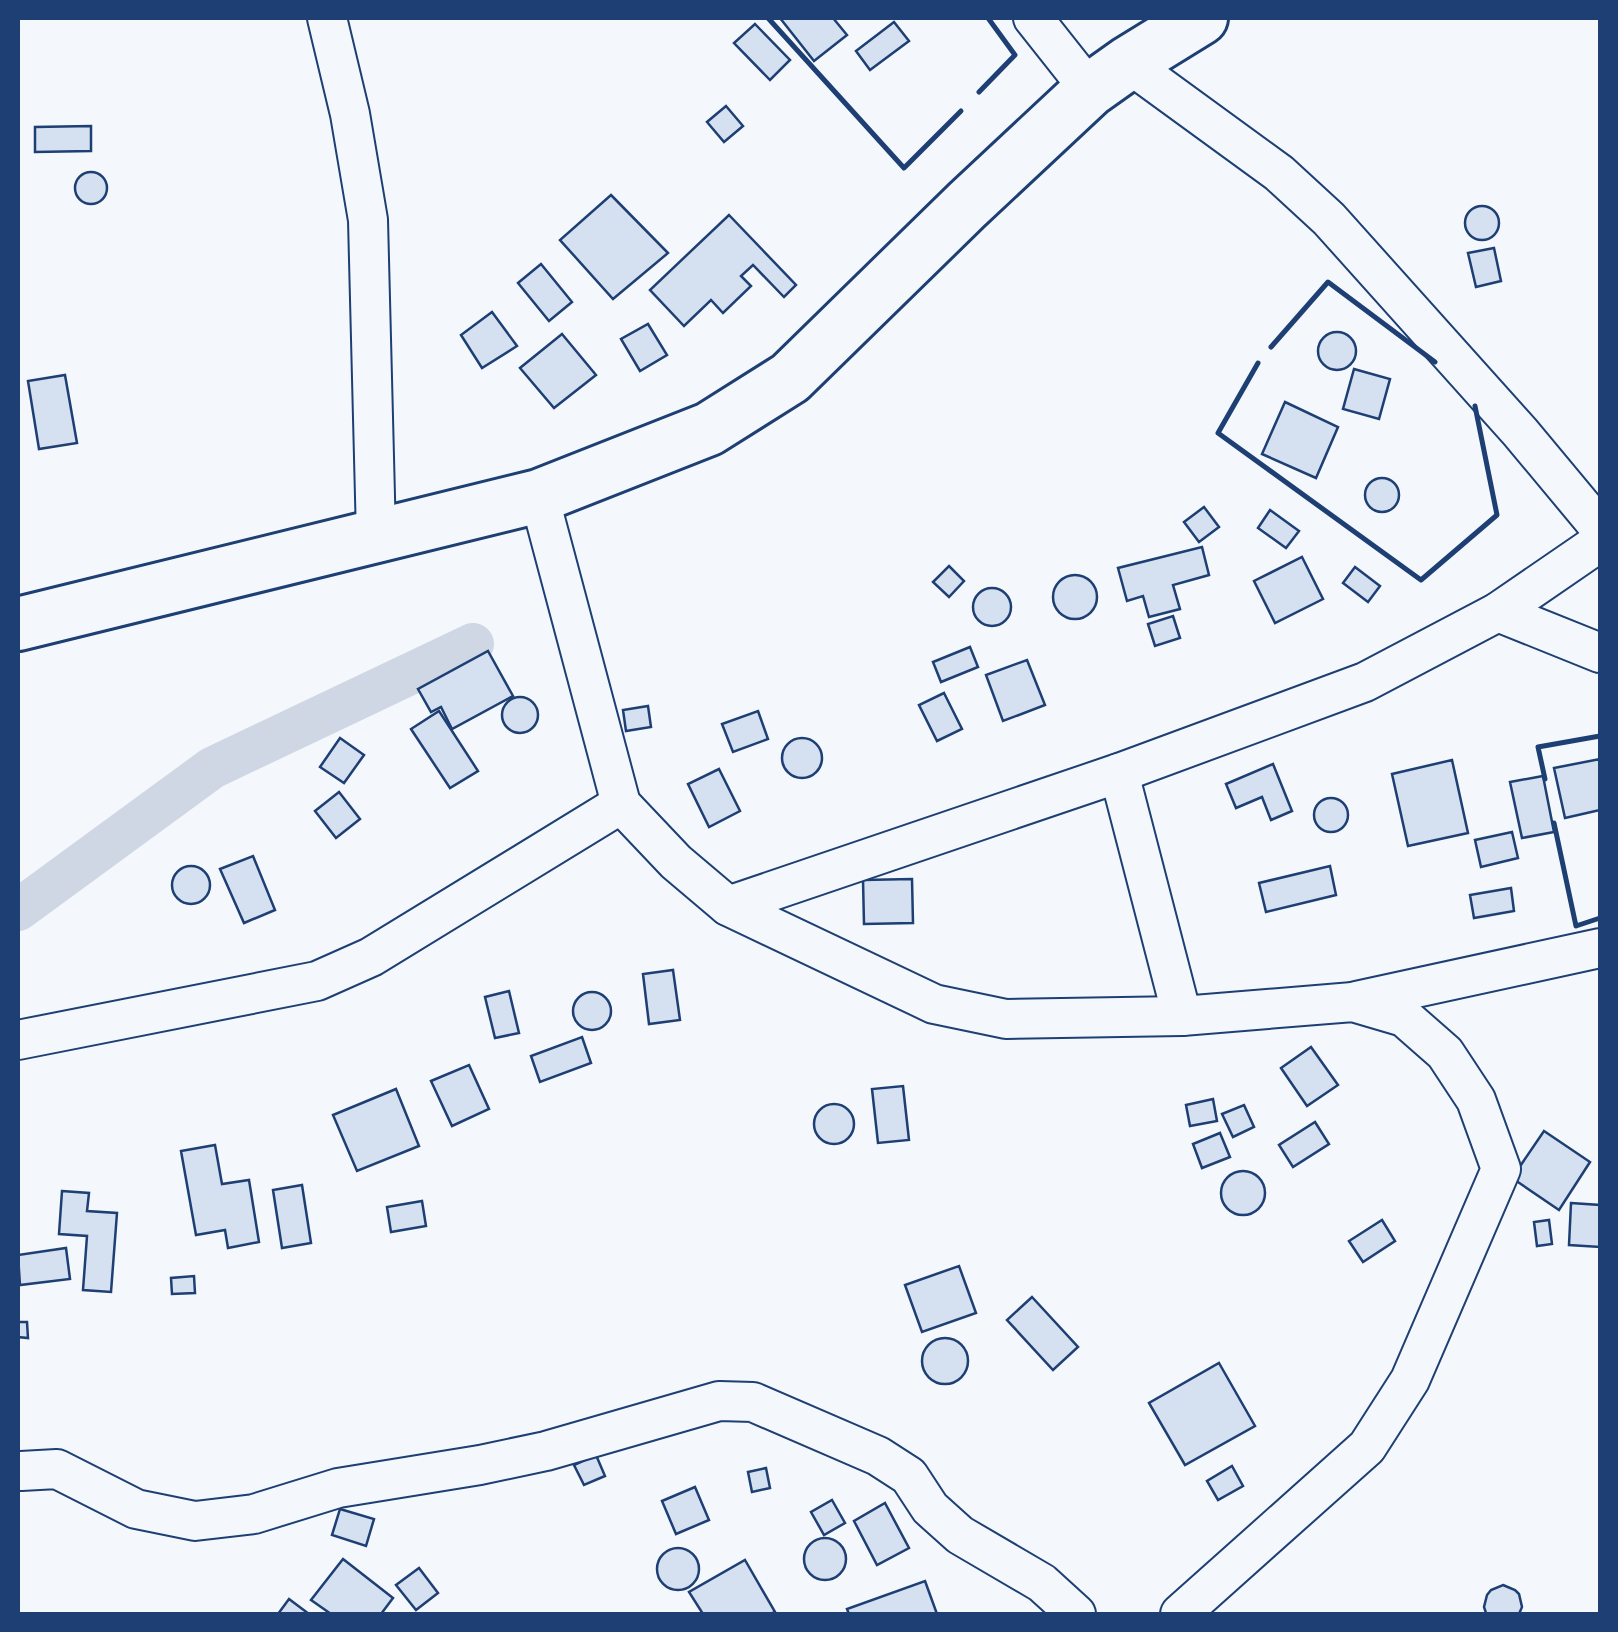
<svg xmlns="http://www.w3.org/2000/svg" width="1618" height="1632" font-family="'Golos Text',sans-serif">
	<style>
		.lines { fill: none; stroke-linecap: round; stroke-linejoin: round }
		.canal { stroke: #cfd7e4; stroke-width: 42 }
		.building { fill: #d5e0f0; stroke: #1d3f73; stroke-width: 2.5 }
		.street-casing { stroke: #1d3f73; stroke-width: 42 }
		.secondary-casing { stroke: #1d3f73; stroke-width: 58 }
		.street { stroke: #f4f7fb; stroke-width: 38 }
		.secondary { stroke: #f4f7fb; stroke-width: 52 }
		.wall { stroke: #1d3f73; stroke-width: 5 }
	</style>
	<rect width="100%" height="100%" fill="#f4f7fb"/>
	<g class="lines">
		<path class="canal" d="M18 910 212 768 473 644"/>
	</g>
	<g class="building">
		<path d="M780 18H833L847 35 814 61Z"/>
		<path d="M894 22 909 41 870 70 856 51Z"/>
		<path d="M755 24 790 60 770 80 734 43Z"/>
		<path d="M726 106 743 126 724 142 707 122Z"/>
		<path d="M91 126V151L35 152V127Z"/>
		<circle cx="91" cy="188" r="16"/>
		<path d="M611 195 668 253 613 299 560 240Z"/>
		<circle cx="1482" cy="223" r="17"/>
		<path d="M729 215 796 285 784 297 753 265 741 276 751 286 723 313 711 300 684 326 650 290Z"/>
		<path d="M1494 248 1501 281 1476 287 1468 253Z"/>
		<path d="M541 264 572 302 549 321 518 283Z"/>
		<path d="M492 312 517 346 482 368 461 335Z"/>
		<path d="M648 324 667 355 640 371 621 339Z"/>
		<circle cx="1337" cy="351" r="19"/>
		<path d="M562 334 596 375 554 408 520 368Z"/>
		<path d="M1354 369 1390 379 1379 419 1343 409Z"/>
		<path d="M65 375 77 443 39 449 28 381Z"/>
		<path d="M1285 402 1338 427 1316 478 1262 454Z"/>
		<circle cx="1382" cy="495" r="17"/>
		<path d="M1204 507 1219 527 1199 542 1184 522Z"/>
		<path d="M1270 510 1299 531 1286 548 1258 528Z"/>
		<path d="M1202 547 1209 575 1173 585 1180 609 1149 617 1143 596 1127 601 1118 568Z"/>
		<path d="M1302 557 1323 599 1275 623 1254 581Z"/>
		<path d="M949 566 964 581 949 597 933 582Z"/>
		<path d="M1355 567 1380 586 1368 602 1343 583Z"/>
		<circle cx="1075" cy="597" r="22"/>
		<circle cx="992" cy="607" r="19"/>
		<path d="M1173 616 1180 638 1155 646 1148 624Z"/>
		<path d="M970 647 978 667 941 682 933 662Z"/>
		<path d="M488 651 513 696 452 729 441 707 431 712 418 689Z"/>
		<path d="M1027 660 1045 705 1003 721 986 675Z"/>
		<path d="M944 693 962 729 937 741 919 705Z"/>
		<circle cx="520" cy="715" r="18"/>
		<path d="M648 706 651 727 626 731 623 710Z"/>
		<path d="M439 711 478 771 450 788 411 729Z"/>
		<path d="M758 711 768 739 733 752 722 724Z"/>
		<path d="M340 738 364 755 344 783 320 767Z"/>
		<circle cx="802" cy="758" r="20"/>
		<path d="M1600 759V810L1565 818 1554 768Z"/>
		<path d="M1452 760 1468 833 1408 846 1392 774Z"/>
		<path d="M1273 764 1292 811 1271 820 1262 797 1236 808 1226 784Z"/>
		<path d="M719 769 740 811 709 827 688 784Z"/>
		<path d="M1543 776 1554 832 1522 838 1510 782Z"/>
		<path d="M339 792 360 819 336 838 315 811Z"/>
		<circle cx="1331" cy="815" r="17"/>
		<path d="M1512 832 1518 858 1481 867 1475 840Z"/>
		<path d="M253 856 275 910 244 923 220 869Z"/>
		<path d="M1330 866 1336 895 1266 912 1259 883Z"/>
		<circle cx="191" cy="885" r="19"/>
		<path d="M912 879 913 923 864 924 863 880Z"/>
		<path d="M1511 888 1514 911 1474 918 1470 895Z"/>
		<path d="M673 970 680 1020 649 1024 643 974Z"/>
		<path d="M509 991 519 1033 495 1038 485 997Z"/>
		<circle cx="592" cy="1011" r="19"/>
		<path d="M582 1037 591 1063 540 1082 531 1056Z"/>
		<path d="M1311 1047 1338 1085 1307 1106 1281 1068Z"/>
		<path d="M469 1065 489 1109 452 1126 431 1081Z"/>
		<path d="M903 1086 909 1140 878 1143 872 1089Z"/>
		<path d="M396 1089 419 1146 357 1171 333 1115Z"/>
		<path d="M1213 1099 1217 1121 1190 1126 1186 1105Z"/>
		<circle cx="834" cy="1124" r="20"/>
		<path d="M1244 1105 1254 1127 1233 1137 1222 1114Z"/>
		<path d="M1315 1122 1329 1144 1293 1167 1279 1145Z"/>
		<path d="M1544 1131 1590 1162 1559 1210 1512 1178Z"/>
		<path d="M1220 1133 1230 1157 1202 1168 1193 1144Z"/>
		<path d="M215 1145 222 1184 249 1180 259 1242 228 1248 225 1230 196 1235 181 1151Z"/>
		<circle cx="1243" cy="1193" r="22"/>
		<path d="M302 1185 311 1243 282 1248 273 1190Z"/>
		<path d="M62 1191 89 1193 87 1211 117 1213 111 1292 83 1290 87 1236 59 1234Z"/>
		<path d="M422 1201 426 1226 391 1232 387 1207Z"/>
		<path d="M1571 1203 1600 1205V1247L1569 1245Z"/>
		<path d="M1382 1220 1395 1241 1363 1262 1349 1241Z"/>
		<path d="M1549 1220 1552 1244 1537 1246 1534 1222Z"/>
		<path d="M66 1248 70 1279 20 1285 18 1255Z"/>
		<path d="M959 1266 976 1313 922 1332 905 1285Z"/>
		<path d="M194 1276 195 1293 172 1294 171 1278Z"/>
		<path d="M1032 1297 1078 1347 1053 1370 1007 1320Z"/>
		<path d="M18 1322H27L28 1338 18 1337Z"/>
		<circle cx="945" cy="1361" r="23"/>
		<path d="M1219 1363 1255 1426 1185 1465 1149 1403Z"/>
		<path d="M596 1455 605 1476 584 1485 574 1465Z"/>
		<path d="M1232 1466 1243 1486 1218 1500 1207 1481Z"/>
		<path d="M766 1468 770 1488 752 1492 748 1472Z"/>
		<path d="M695 1487 709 1520 676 1534 662 1501Z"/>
		<path d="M832 1500 845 1523 824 1535 811 1512Z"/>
		<path d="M885 1503 909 1548 877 1565 854 1521Z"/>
		<path d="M340 1509 374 1519 366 1546 332 1535Z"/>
		<circle cx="825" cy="1559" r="21"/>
		<circle cx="678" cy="1569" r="21"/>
		<path d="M343 1559 393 1598 381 1614H331L311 1600Z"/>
		<path d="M745 1560 775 1612 770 1614H703L689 1592Z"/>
		<path d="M419 1568 438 1593 416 1610 396 1585Z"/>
		<path d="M925 1581 937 1614H849L847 1609Z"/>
		<path d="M1503 1585 1515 1590 1519 1594 1522 1607 1519 1614 1486 1613 1484 1607 1487 1595 1491 1590Z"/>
		<path d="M289 1599 309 1614H278Z"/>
	</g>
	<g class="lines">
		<g class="street-casing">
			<g id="street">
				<path d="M327 18 350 114 368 220 376 536"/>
				<path d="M1033 18 1090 90"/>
				<path d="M1128 63 1279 173 1329 219 1520 432 1600 528"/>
				<path d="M539 496 621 804 676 862 728 906 934 1004 1006 1019 1182 1016 1353 1002 1404 1017 1445 1053 1476 1100 1501 1169 1410 1380 1367 1447 1180 1614"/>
				<path d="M1498 612 1600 653"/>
				<path d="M1119 773 1182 1016"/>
				<path d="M728 906 1119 773 1365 682 1498 612 1600 542"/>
				<path d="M1356 1001 1600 948"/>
				<path d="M18 1040 317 981 371 957 621 804"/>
				<path d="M21 1471 57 1469 136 1509 195 1521 254 1514 338 1488 480 1465 546 1451 719 1401 753 1402 878 1456 909 1476 930 1508 960 1535 1042 1583 1076 1614"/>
			</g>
		</g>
		<g class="secondary-casing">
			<path id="secondary" d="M18 624 539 496 709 429 790 378 967 205 1090 90 1128 63 1201 18"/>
		</g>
		<use href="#street" class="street"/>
		<use href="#secondary" class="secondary"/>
		<g class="wall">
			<path d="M768 18 904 168 961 111"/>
			<path d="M979 92 1015 55 988 18"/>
			<path d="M1271 347 1328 282 1435 362"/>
			<path d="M1258 363 1218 433 1421 580 1497 515 1475 406"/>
			<path d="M1545 779 1538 747 1600 736"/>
			<path d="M1554 823 1576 926 1600 918"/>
		</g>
	</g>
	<rect width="1618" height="1632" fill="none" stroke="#1d3f73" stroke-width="40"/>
</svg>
